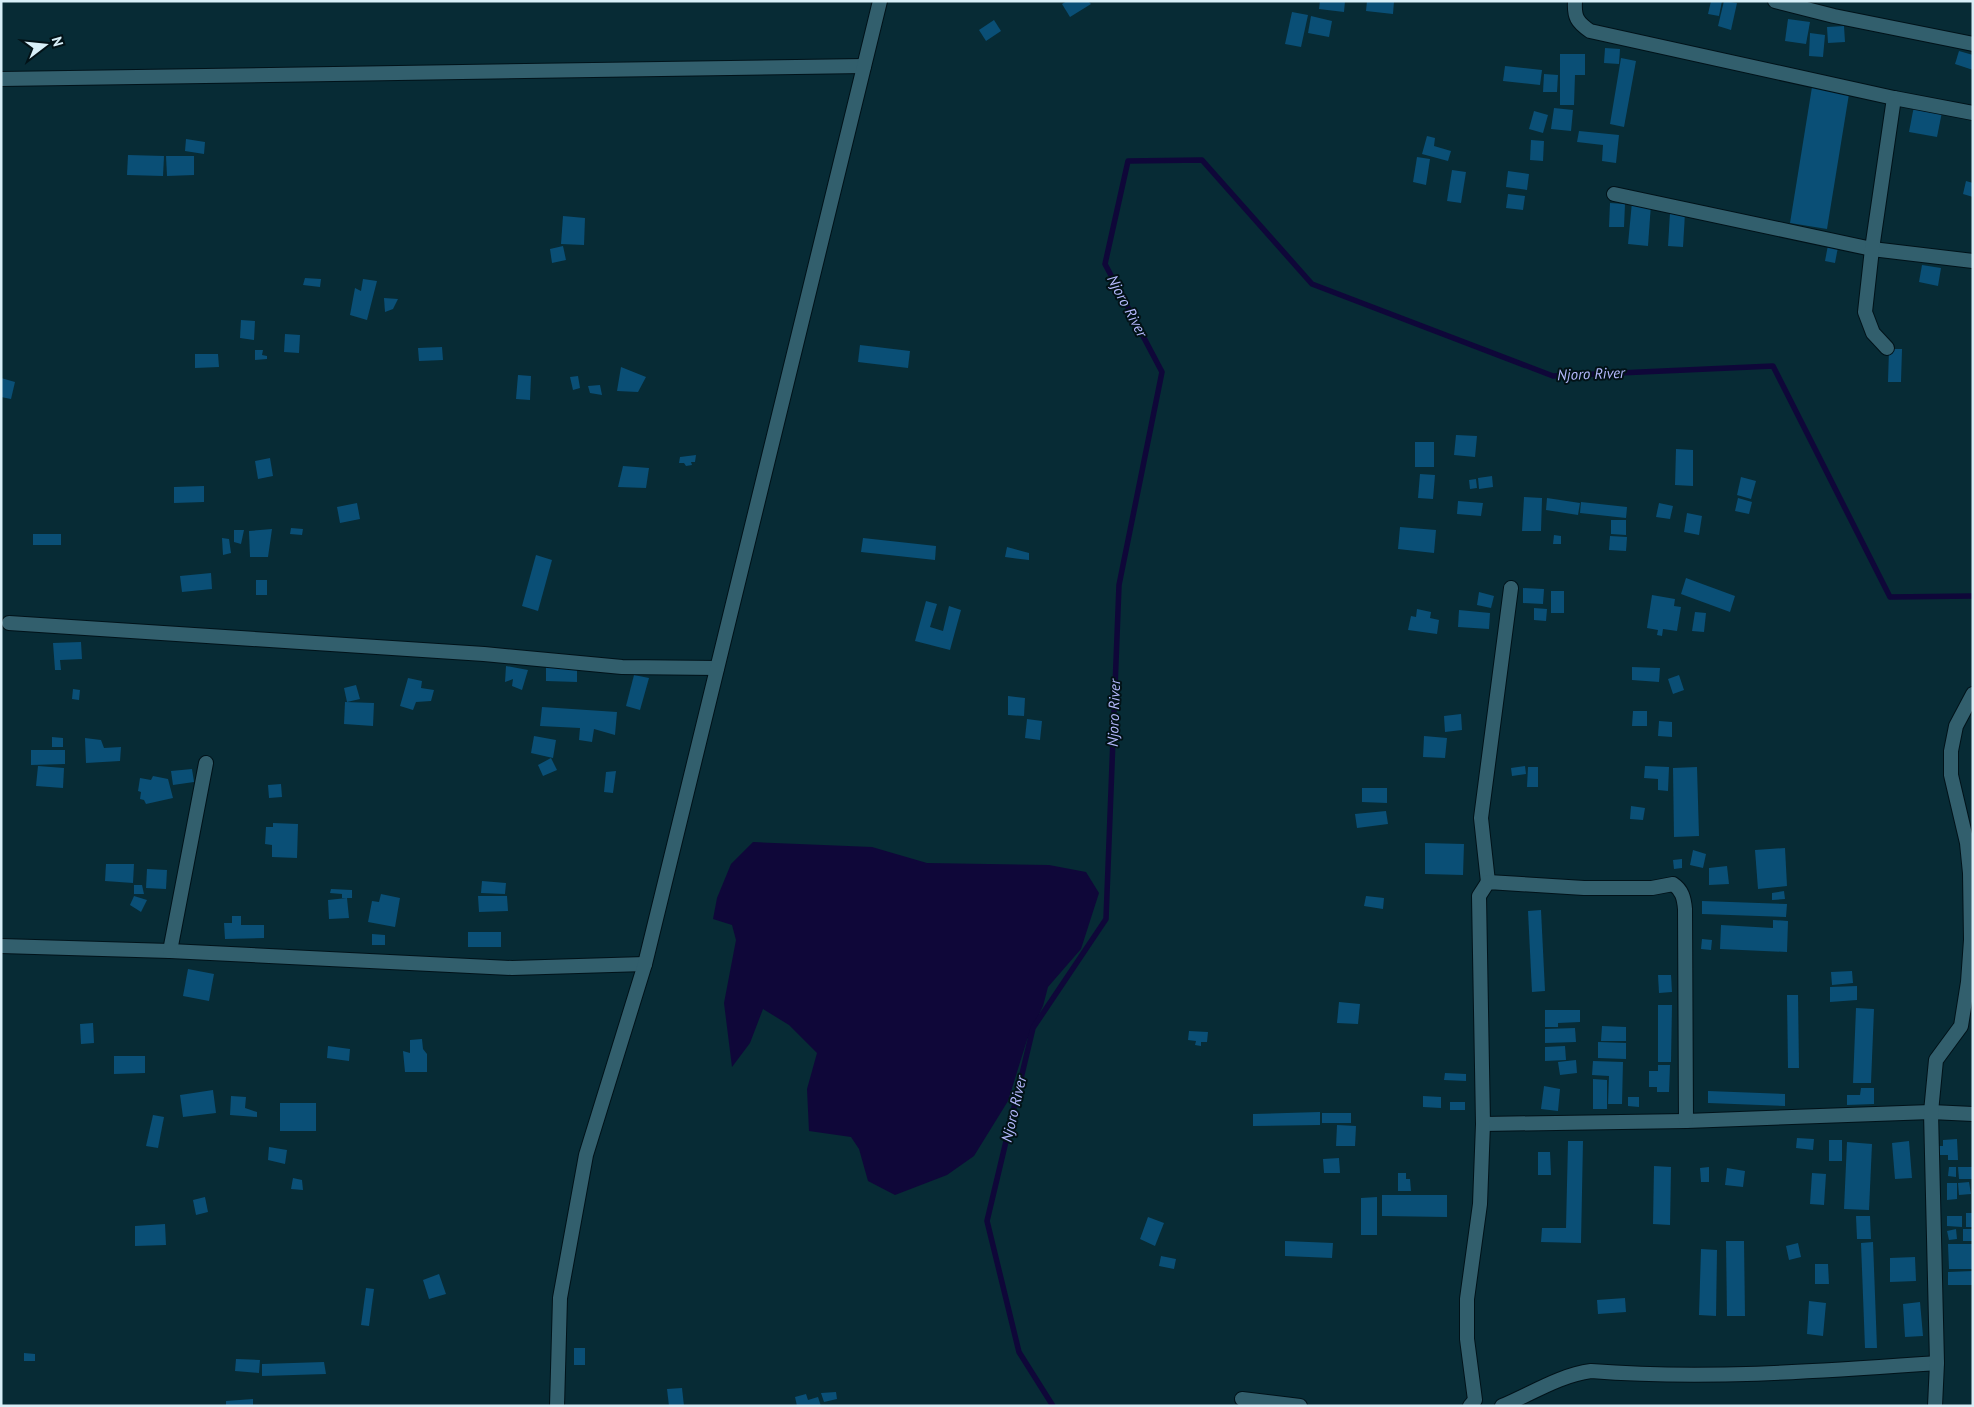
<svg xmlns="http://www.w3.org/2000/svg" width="1974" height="1407" font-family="'PT Sans',sans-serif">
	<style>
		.water { fill: #0f0739 }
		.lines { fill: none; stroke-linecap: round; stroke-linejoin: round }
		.stream { stroke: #0f0739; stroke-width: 5.5 }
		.building { fill: #0a4f76 }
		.minor-casing { stroke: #001219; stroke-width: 16 }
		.minor { stroke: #325f6d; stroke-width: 14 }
		.labels { text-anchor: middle; stroke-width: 4; stroke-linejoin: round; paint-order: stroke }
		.water-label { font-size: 15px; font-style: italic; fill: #b4b8fc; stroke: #021217 }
	</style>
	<rect width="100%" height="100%" fill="#072b35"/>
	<path class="water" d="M753 842 872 847 927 863 1049 865 1086 872 1099 893 1081 949 1048 987 1043 1006 1027 1040 1008 1101 974 1156 947 1175 895 1195 868 1181 859 1149 851 1137 809 1131 807 1089 817 1053 789 1025 763 1009 750 1043 732 1067 724 1003 736 940 732 925 713 919 717 898 731 864Z"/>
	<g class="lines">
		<path class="stream" d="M1053 1406 1019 1352 987 1221 1033 1028 1106 919 1119 585 1162 372 1105 264 1128 161 1202 160 1312 284 1553 376 1773 366 1890 597 1973 596"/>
	</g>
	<g class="building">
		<path d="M1067 1H1088L1091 4 1070 17 1062 4Z"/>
		<path d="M1320 1H1345L1344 12 1319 9Z"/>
		<path d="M1367 1H1394L1393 14 1366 11Z"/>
		<path d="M1711 1H1722L1719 16 1708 14Z"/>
		<path d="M1724 1 1737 3 1731 30 1718 26Z"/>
		<path d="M1292 12 1308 15 1301 47 1285 44Z"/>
		<path d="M1311 16 1332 21 1329 37 1308 33Z"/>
		<path d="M1788 19 1810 22 1806 44 1785 41Z"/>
		<path d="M994 20 1001 31 986 41 979 30Z"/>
		<path d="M1844 26 1845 42 1828 43 1827 27Z"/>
		<path d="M1810 33 1825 35 1823 57 1809 56Z"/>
		<path d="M1605 48 1620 49 1619 64 1604 63Z"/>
		<path d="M1959 51 1973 55V70L1955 64Z"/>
		<path d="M1560 54H1585V75H1575L1574 105H1560Z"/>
		<path d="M1621 58 1636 61 1624 127 1610 124Z"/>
		<path d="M1505 66 1542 70 1540 85 1503 81Z"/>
		<path d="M1544 74 1558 75 1557 92H1543Z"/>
		<path d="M1812 87 1849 94 1827 229 1790 223Z"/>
		<path d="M1914 106 1942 112 1937 137 1909 132Z"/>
		<path d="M1554 108 1573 110 1571 131 1551 129Z"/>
		<path d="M1534 111 1548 115 1543 133 1529 129Z"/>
		<path d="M1579 131 1619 135 1616 163 1602 161 1603 145 1577 142Z"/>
		<path d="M1427 136 1435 138 1434 146 1451 151 1448 161 1422 154Z"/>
		<path d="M186 139 205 142 204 154 185 151Z"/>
		<path d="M1531 140 1544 141 1543 161 1530 160Z"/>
		<path d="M128 155 164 156 163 176 127 175Z"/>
		<path d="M166 156H194V175L167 176Z"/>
		<path d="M1417 157 1430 159 1426 185 1413 182Z"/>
		<path d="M1452 170 1466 172 1461 203 1447 201Z"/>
		<path d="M1508 171 1529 174 1527 190 1506 187Z"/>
		<path d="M1966 181 1973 183V197L1963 194Z"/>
		<path d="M1508 194 1525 196 1523 210 1506 208Z"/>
		<path d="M1632 202 1651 204 1648 246 1628 244Z"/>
		<path d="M1610 203 1625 204 1624 227H1609Z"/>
		<path d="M1670 213H1685L1683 247 1668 246Z"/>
		<path d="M563 216 585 218 584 245 561 244Z"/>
		<path d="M1829 240 1839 242 1835 263 1825 261Z"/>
		<path d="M563 246 566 260 552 263 550 249Z"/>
		<path d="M1922 265 1941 268 1938 286 1919 282Z"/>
		<path d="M305 278 321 279 320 287 303 285Z"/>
		<path d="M363 279 377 281 367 320 350 315 355 288 361 291Z"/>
		<path d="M384 298 398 299 393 309 385 312Z"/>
		<path d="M241 320 255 321 254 340 240 338Z"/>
		<path d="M285 334 300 335 299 353 284 352Z"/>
		<path d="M860 345 910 351 908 368 858 362Z"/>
		<path d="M442 347 443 360 419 361 418 348Z"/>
		<path d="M1889 349H1902L1901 382H1888Z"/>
		<path d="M255 350H263L262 355 267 356V359L255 360Z"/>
		<path d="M195 354H218L219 367 195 368Z"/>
		<path d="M621 367 646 377 638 392 617 391Z"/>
		<path d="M518 375 531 376 530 400 516 399Z"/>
		<path d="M578 376 580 388 573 390 570 377Z"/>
		<path d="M1 378 15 382 11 399 1 397Z"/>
		<path d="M600 385 602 395 590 393 588 386Z"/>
		<path d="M1456 435 1477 436 1475 457 1454 455Z"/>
		<rect x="1415" y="442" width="19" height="25"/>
		<path d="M1676 449 1693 450V486L1675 485Z"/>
		<path d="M696 455 695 462H691L692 465 686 466 684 463H679L680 457Z"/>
		<path d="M270 458 273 476 258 479 255 461Z"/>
		<path d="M623 466 649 468 646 488 618 487Z"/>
		<path d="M1420 474 1435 475 1433 499 1418 498Z"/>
		<path d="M1492 476 1493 487 1479 489 1478 478Z"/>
		<path d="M1741 477 1756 481 1751 499 1737 495Z"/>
		<path d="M1476 479 1477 488 1470 489 1469 480Z"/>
		<path d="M204 486V502L174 503V487Z"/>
		<path d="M1524 497 1542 498 1541 531H1522Z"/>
		<path d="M1547 498 1580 503 1578 515 1546 510Z"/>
		<path d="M1738 498 1752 502 1749 514 1735 511Z"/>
		<path d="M1458 501 1483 503 1481 516 1457 514Z"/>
		<path d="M1581 502 1627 507 1626 518 1580 513Z"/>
		<path d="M357 503 360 519 340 523 337 507Z"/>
		<path d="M1659 503 1673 506 1670 519 1656 517Z"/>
		<path d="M1687 513 1702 516 1699 535 1684 532Z"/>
		<path d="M1611 520H1626V535L1611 534Z"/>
		<path d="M1400 527 1436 530 1434 553 1398 549Z"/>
		<path d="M291 528 303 529 302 535 290 534Z"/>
		<path d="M272 529 268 557H250L249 531Z"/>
		<path d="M234 530H244L241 544 234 542Z"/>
		<rect x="33" y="534" width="28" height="11"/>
		<path d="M1554 535 1561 536V544H1553Z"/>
		<path d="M1610 536 1627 537 1626 551 1609 550Z"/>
		<path d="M222 538 229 539 231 553 223 555Z"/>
		<path d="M863 538 936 546 935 560 861 552Z"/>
		<path d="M1007 547 1029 553V560L1005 557Z"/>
		<path d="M536 555 552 560 538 611 522 606Z"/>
		<path d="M211 573 212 589 182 592 180 576Z"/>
		<path d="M1686 578 1735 596 1730 612 1681 594Z"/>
		<rect x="256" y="580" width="11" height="15"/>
		<path d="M1523 588 1544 589 1543 604 1523 603Z"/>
		<rect x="1551" y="591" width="13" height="22"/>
		<path d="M1479 592 1494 596 1491 608 1477 605Z"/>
		<path d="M1652 595 1675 599 1674 606 1681 607 1677 631 1663 629 1662 636 1657 635 1658 630 1647 628Z"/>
		<path d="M926 601 937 604 930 627 943 631 949 606 961 610 950 650 915 641Z"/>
		<path d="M1534 608 1547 609 1546 621 1534 620Z"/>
		<path d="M1417 609 1431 612 1430 618 1439 620 1437 634 1408 630 1411 616 1416 617Z"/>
		<path d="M1459 610 1490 613 1489 629 1458 627Z"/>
		<path d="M1695 612 1706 613 1704 632 1692 631Z"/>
		<path d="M81 642 82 659 60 660 61 670H55L53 643Z"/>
		<path d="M546 665 577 666V682L546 681Z"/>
		<path d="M506 666 528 670 522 690 512 686 513 679 505 682Z"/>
		<path d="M1632 667 1660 668 1659 682 1632 680Z"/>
		<path d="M634 675 649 678 640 710 626 706Z"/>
		<path d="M1679 675 1684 690 1673 694 1668 679Z"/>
		<path d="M408 678 422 681 421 688 434 690 431 701 416 702 413 710 400 706Z"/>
		<path d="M356 685 360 699 347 702 344 688Z"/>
		<path d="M73 689 80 690 79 700 72 699Z"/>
		<path d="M1008 696 1025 698 1024 716 1008 715Z"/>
		<path d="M345 702 374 703 373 726 344 724Z"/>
		<path d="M542 707 617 712 615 735 594 729 592 742 579 740 580 728 540 726Z"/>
		<path d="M1633 711H1647V726H1632Z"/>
		<path d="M1461 714 1462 730 1445 732 1444 716Z"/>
		<path d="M1027 719 1042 721 1040 740 1025 738Z"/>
		<path d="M1659 721 1672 722V737L1658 736Z"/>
		<path d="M534 736 556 740 553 758 531 753Z"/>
		<path d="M1424 736 1447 738 1445 758 1423 757Z"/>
		<path d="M52 737 63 738V747H52Z"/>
		<path d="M85 738 101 740 104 748 121 747 120 761 86 763Z"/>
		<path d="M31 750H65V764L31 765Z"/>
		<path d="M551 758 557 770 543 776 538 765Z"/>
		<path d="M38 766 64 768 63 788 36 786Z"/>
		<path d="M1525 766 1526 774 1512 776 1511 768Z"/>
		<path d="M1645 766 1669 767 1668 791 1658 790V779L1644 778Z"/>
		<path d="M1528 767H1538V787H1527Z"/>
		<path d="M1697 767 1699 836 1674 837 1673 768Z"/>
		<path d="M192 769 194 782 173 785 171 771Z"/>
		<path d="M616 771 613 793 604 792 606 772Z"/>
		<path d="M153 776 168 779 173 798 146 804 144 800 140 799 141 792 138 791 140 778 151 780Z"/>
		<path d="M281 784 282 797 269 798 268 785Z"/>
		<path d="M1362 788H1387V803L1362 802Z"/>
		<path d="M1631 806 1645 808 1643 820 1630 819Z"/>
		<path d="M1386 811 1388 824 1357 828 1355 814Z"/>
		<path d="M273 823 298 824 297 858 272 857V845L265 844 266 827H273Z"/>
		<path d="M1425 843 1464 844 1463 875 1425 874Z"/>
		<path d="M1785 848 1787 886 1758 889 1755 850Z"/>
		<path d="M1693 850 1706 854 1703 868 1690 865Z"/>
		<path d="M1682 859V868L1674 869 1673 860Z"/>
		<path d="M106 864H134L133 883 105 881Z"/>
		<path d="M1727 866 1729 884 1709 885V868Z"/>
		<path d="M147 869 167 870 166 889 146 888Z"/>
		<path d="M482 881 506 883 505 894 481 893Z"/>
		<path d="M134 885H142L144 894H134Z"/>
		<path d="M331 889 352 890V898H342V894L330 893Z"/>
		<path d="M1784 891 1785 899 1772 900V893Z"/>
		<path d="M381 894 400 898 395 927 368 922 372 901 379 902Z"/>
		<path d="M134 896 147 900 141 912 130 905Z"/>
		<path d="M478 896H507L508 911 479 912Z"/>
		<path d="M1366 896 1384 898 1383 909 1364 906Z"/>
		<path d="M347 898 349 918 329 919 328 900Z"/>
		<path d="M1702 901 1787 904 1786 917 1702 914Z"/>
		<path d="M1541 910 1545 991 1532 992 1528 911Z"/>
		<path d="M232 916H241V925H264V938L225 939 224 923H232Z"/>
		<path d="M1773 920 1788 921 1787 952 1720 949 1721 925 1773 928Z"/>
		<rect x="468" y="932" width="33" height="15"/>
		<path d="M372 934 385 935V945H372Z"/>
		<path d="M1702 939 1712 940 1711 950 1701 949Z"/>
		<path d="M188 969 214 974 209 1001 183 996Z"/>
		<path d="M1852 971 1853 983 1832 985 1831 972Z"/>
		<path d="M1658 975H1671L1672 992 1659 993Z"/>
		<path d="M1857 986V1000L1830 1002V987Z"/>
		<path d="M1787 995H1798L1799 1068H1788Z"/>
		<path d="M1339 1002 1360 1004 1358 1024 1337 1023Z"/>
		<path d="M1658 1005H1672L1671 1062H1658Z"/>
		<path d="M1856 1008 1874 1009 1871 1083H1853Z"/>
		<path d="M1545 1010H1580V1022L1558 1023V1027H1545Z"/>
		<path d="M93 1023 94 1043 81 1044 80 1024Z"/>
		<path d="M1602 1026 1626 1027V1041H1601Z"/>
		<path d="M1575 1028 1576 1042 1545 1043V1029Z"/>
		<path d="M1189 1031 1208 1032 1207 1042H1201V1046L1195 1045 1196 1041 1188 1040Z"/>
		<path d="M422 1039 423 1049 427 1054V1072H405L403 1051 410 1053V1040Z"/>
		<path d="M1598 1042 1626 1043V1059L1598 1058Z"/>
		<path d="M328 1046 350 1049 349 1061 327 1058Z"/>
		<path d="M1565 1046 1566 1060 1545 1061V1047Z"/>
		<path d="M114 1056H145V1073L114 1074Z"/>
		<path d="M1576 1060 1577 1073 1560 1075 1558 1062Z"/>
		<path d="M1593 1061 1623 1062 1622 1104H1608L1609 1076 1592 1075Z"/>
		<path d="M1658 1065H1670L1669 1092H1657V1087H1649V1071H1658Z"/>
		<path d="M1445 1073 1466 1074V1081L1444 1080Z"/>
		<path d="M1593 1079 1607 1080V1109H1593Z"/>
		<path d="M1544 1086 1560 1089 1558 1111 1541 1109Z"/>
		<path d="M1861 1088H1874V1104L1847 1105V1095H1860Z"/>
		<path d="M213 1090 216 1113 183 1117 180 1095Z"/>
		<path d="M1708 1091 1785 1094V1106L1708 1103Z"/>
		<path d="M231 1096 246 1097 245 1108 257 1112V1117L230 1115Z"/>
		<path d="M1423 1096 1441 1097V1108L1423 1107Z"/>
		<path d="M1628 1097H1639V1107L1628 1106Z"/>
		<rect x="1450" y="1102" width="15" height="8"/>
		<rect x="280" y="1103" width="36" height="28"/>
		<path d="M1320 1112V1125L1253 1126V1114Z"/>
		<rect x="1322" y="1113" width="29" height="10"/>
		<path d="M153 1115 164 1117 158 1148 146 1146Z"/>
		<path d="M1337 1125 1356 1126 1355 1146H1336Z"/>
		<path d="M1797 1138 1814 1139 1813 1150 1796 1148Z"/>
		<path d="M1957 1139 1958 1160H1948V1155H1939V1146H1943V1140Z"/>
		<rect x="1829" y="1140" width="13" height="21"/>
		<path d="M1568 1141H1583L1581 1243 1541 1242 1542 1228H1566Z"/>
		<path d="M1909 1141 1912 1178 1895 1179 1892 1143Z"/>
		<path d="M1847 1142 1872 1144 1869 1210 1844 1209Z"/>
		<path d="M269 1147 287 1150 285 1164 268 1160Z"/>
		<path d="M1538 1152H1550L1551 1175H1538Z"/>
		<path d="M1339 1158 1340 1173H1324L1323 1159Z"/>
		<path d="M1654 1166 1671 1167 1670 1225 1653 1224Z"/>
		<path d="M1709 1167V1182H1701L1700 1168Z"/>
		<path d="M1949 1167H1956V1177L1948 1176Z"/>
		<path d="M1958 1167H1973V1179H1959Z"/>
		<path d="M1727 1168 1745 1171 1743 1187 1725 1185Z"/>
		<path d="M1398 1173H1406V1179H1410L1411 1191H1398Z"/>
		<path d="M1812 1173 1826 1174 1824 1205 1810 1204Z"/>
		<path d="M293 1178 302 1180 303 1190 291 1189Z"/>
		<path d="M1969 1182 1971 1194 1959 1195 1958 1183Z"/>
		<path d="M1947 1183H1957V1199L1947 1200Z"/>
		<path d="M1382 1195H1447V1217L1382 1216Z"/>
		<path d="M205 1197 208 1212 196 1215 193 1200Z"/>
		<path d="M1377 1197V1235H1361V1198Z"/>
		<rect x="1966" y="1213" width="7" height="14"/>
		<path d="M1856 1216H1870L1871 1239H1857Z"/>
		<path d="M1947 1216H1962V1227L1947 1226Z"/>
		<path d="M1148 1217 1164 1223 1155 1246 1140 1239Z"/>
		<path d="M165 1224 166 1245 135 1246V1226Z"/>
		<path d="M1956 1229 1957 1239 1949 1240 1947 1231Z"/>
		<rect x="1963" y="1229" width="10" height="12"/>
		<path d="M1285 1241 1333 1243 1332 1258 1285 1256Z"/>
		<path d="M1726 1241H1744L1745 1316H1727Z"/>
		<path d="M1873 1242 1877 1348H1865L1861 1243Z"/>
		<path d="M1798 1243 1801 1257 1789 1260 1786 1246Z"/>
		<path d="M1948 1244H1973V1269H1949Z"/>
		<path d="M1701 1249 1717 1250 1716 1316 1699 1315Z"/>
		<path d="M1161 1256 1176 1259 1174 1269 1159 1266Z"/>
		<path d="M1915 1257 1916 1281 1890 1282V1258Z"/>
		<path d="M1815 1264H1828L1829 1284H1815Z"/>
		<path d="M1973 1271V1285H1948V1272Z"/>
		<path d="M439 1274 446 1294 429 1299 423 1280Z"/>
		<path d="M366 1288 374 1289 369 1326 361 1325Z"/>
		<path d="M1625 1298 1626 1312 1598 1314 1597 1300Z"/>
		<path d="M1809 1301 1826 1303 1823 1336 1807 1334Z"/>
		<path d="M1920 1302 1923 1336 1905 1337 1903 1304Z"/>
		<rect x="574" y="1348" width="11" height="17"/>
		<path d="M24 1353 35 1354V1361H24Z"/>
		<path d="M236 1359 260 1360 259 1373 235 1371Z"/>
		<path d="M324 1362 326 1374 262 1376V1364Z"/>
		<path d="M682 1388 684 1406H669L667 1389Z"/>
		<path d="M836 1392 837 1399 824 1402 821 1393Z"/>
		<path d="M806 1394 808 1400 818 1397 821 1406H797L795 1397Z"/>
		<path d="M253 1399V1406H226V1401Z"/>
	</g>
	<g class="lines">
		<g class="minor-casing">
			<g id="minor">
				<path d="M1575 1C1574 17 1577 22 1590 31L1894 98 1973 113"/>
				<path d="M1775 1 1834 16 1973 44"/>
				<path d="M1 79 864 66"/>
				<path d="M1614 194 1872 249 1973 261"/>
				<path d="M1887 348 1873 333 1865 312 1872 249 1894 98"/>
				<path d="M9 623 484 654 622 667 717 668"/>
				<path d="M1488 882 1481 818 1511 588"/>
				<path d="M1 946 170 951 512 968 645 964"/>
				<path d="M170 951 206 763"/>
				<path d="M1483 1124 1686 1121 1931 1112 1973 1114"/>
				<path d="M1242 1399 1300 1406"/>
				<path d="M557 1406 560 1298 586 1155 645 964 880 1"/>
				<path d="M1470 1406 1475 1400 1467 1339V1299L1480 1204 1483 1124 1479 896 1488 882 1584 888H1652L1673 884C1682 890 1684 898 1685 909L1686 1121"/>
				<path d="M1502 1406C1531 1394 1560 1375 1591 1371 1706 1380 1823 1371 1937 1363"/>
				<path d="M1935 1406 1937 1363 1931 1112 1936 1060 1961 1026 1968 982 1971 940 1970 873 1967 843 1951 775V751L1956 726 1973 694"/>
			</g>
		</g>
		<use href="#minor" class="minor"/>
	</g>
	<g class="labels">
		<g class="water-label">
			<text transform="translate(1127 306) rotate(62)" y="5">Njoro River</text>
			<text transform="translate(1591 374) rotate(-2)" y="5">Njoro River</text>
			<text transform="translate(1114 713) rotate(-88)" y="5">Njoro River</text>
			<text transform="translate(1014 1109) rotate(-77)" y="5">Njoro River</text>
		</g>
	</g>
	<rect width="1974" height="1407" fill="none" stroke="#d8eff8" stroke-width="5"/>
	<g transform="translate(45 45) rotate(74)" stroke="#021217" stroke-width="4" paint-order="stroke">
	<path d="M0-4L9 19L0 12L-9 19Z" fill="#d8eff8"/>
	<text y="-8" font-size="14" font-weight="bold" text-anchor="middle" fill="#d8eff8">N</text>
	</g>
</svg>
